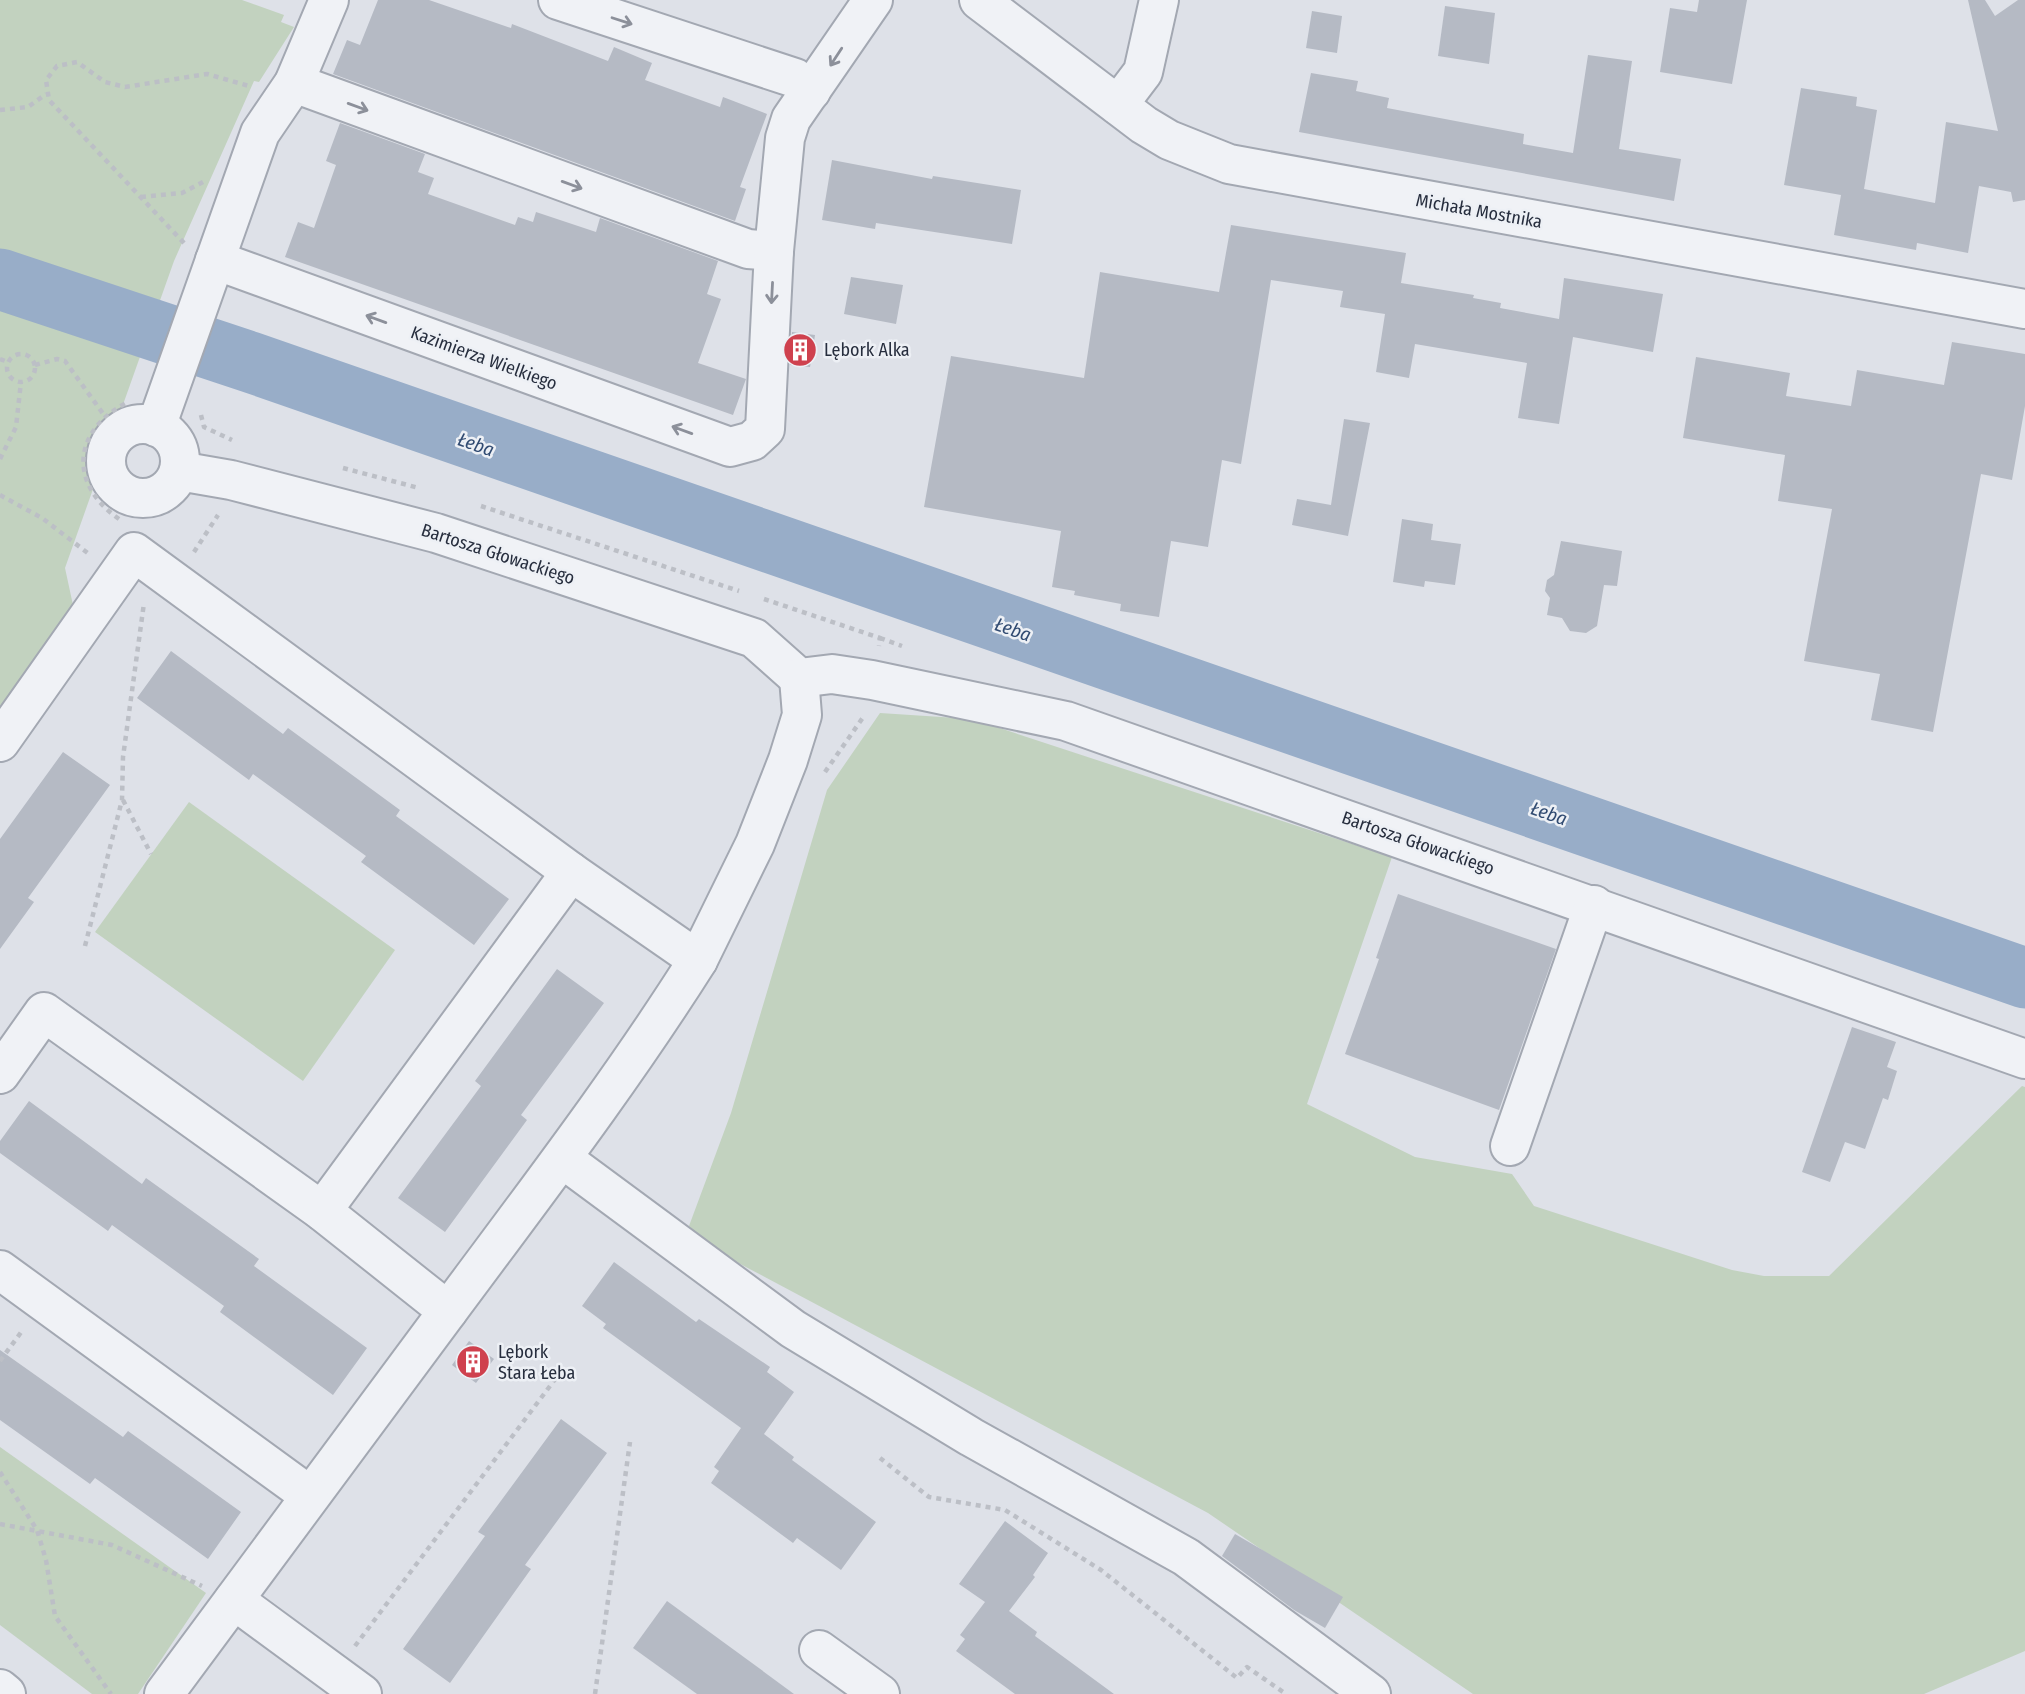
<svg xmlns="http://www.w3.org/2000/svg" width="2025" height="1694" font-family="'Fira Sans Condensed',sans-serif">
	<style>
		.green { fill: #c2d2bf }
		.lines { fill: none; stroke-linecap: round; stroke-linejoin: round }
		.river { stroke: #98adc8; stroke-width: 61 }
		.building { fill: #b5bac4 }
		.minor-casing { stroke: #a3a8b2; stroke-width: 42 }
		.path { stroke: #bcbfc6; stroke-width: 4.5; stroke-dasharray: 5 5; stroke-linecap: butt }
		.minor { stroke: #f0f2f6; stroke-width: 38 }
		.oneway { stroke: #8c909a }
		.labels { text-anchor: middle; stroke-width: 5; stroke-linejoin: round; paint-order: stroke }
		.street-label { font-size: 18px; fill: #272e3e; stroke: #edf0f5 }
		.poi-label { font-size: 18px; fill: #272e3e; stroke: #edf0f5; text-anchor: start }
		.water-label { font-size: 19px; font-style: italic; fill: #314b72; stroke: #edf0f5 }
	</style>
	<rect width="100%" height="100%" fill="#dee1e8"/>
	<g class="green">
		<path d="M0 0H242L284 15 281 22 294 27 259 82 254 81 174 261 65 568 76 619 0 722Z"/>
		<path d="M880 713 972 719 1392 857 1307 1104 1415 1157 1512 1174 1534 1206 1732 1270 1764 1276H1829L2022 1086 2025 1087V1651L1924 1694H1473L1208 1513 714 1250 689 1226 731 1113 827 790Z"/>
		<path d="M189 802 395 950 303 1081 95 932Z"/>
		<path d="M0 1447 206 1593 138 1694H92L0 1625Z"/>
	</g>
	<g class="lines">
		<path class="river" d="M0 279 250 362 2025 978"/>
	</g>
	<g class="building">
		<path d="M378 0H429L511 28 512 24 608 61 614 47 652 63 645 80 720 107 723 97 767 114 740 187 746 189 735 221 333 74 347 40 360 45Z"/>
		<path d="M1699 0H1747L1732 84 1660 72 1670 8 1697 12Z"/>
		<path d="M1968 0H1985L1995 16 2018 0H2025V200L2013 202 2011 192 1979 186 1968 253 1917 243 1916 250 1834 235 1841 195 1784 185 1801 88 1857 97 1856 106 1877 110 1864 189 1935 203 1946 122 1998 131Z"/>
		<path d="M1445 6 1495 13 1489 64 1438 56Z"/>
		<path d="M1312 11 1342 16 1337 53 1306 48Z"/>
		<path d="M1588 55 1632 61 1619 149 1681 159 1674 201 1299 132 1311 73 1358 81 1356 91 1389 98 1387 108 1524 134 1523 144 1573 153Z"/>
		<path d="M340 123 425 154 418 172 434 178 428 194 515 225 518 217 533 222 536 212 596 232 600 218 718 261 707 294 721 299 698 363 746 379 733 415 285 257 298 222 314 228 336 165 326 161Z"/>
		<path d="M832 160 932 179 933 176 1021 190 1012 244 876 223 875 229 822 220Z"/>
		<path d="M1231 225 1406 253 1401 283 1474 295 1473 298 1501 303 1500 308 1559 319 1564 278 1663 294 1653 352 1573 337 1559 424 1518 418 1527 363 1415 344 1409 378 1376 372 1385 314 1340 307 1343 291 1271 280 1241 464 1222 460 1208 547 1171 541 1159 617 1120 611 1121 604 1074 595 1075 591 1052 587 1061 531 924 507 951 356 1084 378 1100 272 1219 292Z"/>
		<path d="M851 277 903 285 896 324 844 314Z"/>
		<path d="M792 332 815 335 810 367 790 365Z"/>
		<path d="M1952 342 2025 354V406L2012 480 1981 474 1933 732 1871 720 1880 674 1804 661 1832 509 1778 501 1785 455 1683 438 1696 357 1790 373 1786 396 1851 406 1857 370 1944 385Z"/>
		<path d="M1344 419 1370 423 1348 536 1292 525 1297 499 1331 505Z"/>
		<path d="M1402 519 1433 524 1431 540 1461 544 1455 585 1425 581 1424 587 1393 582Z"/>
		<path d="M1561 541 1622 551 1617 586 1604 585 1597 626 1586 633 1570 631 1562 618 1547 615 1550 598 1545 591 1547 580 1554 575Z"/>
		<path d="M171 651 283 734 288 728 400 810 396 816 509 899 474 945 361 862 366 856 253 774 249 780 137 698Z"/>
		<path d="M63 752 110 785 28 898 34 902 0 949V839Z"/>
		<path d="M1398 894 1556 949 1499 1110 1345 1054 1379 959 1376 958Z"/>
		<path d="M557 969 604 1003 521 1115 527 1120 445 1232 398 1198 481 1086 475 1081Z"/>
		<path d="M1852 1027 1896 1042 1887 1067 1897 1071 1888 1100 1883 1098 1865 1149 1845 1142 1830 1182 1802 1172Z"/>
		<path d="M29 1101 142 1184 146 1178 259 1259 254 1266 367 1348 333 1395 220 1312 224 1306 112 1225 108 1231 0 1153V1141Z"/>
		<path d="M614 1262 696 1322 699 1319 770 1367 767 1372 794 1392 764 1434 794 1457 792 1460 876 1522 841 1570 797 1538 793 1543 711 1483 719 1471 714 1467 741 1428 603 1328 606 1324 582 1306Z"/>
		<path d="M469 1341 494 1359 476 1383 452 1365Z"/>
		<path d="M0 1350 123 1437 128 1431 241 1512 208 1559 95 1478 90 1484 0 1420Z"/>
		<path d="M561 1419 607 1453 525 1565 531 1569 450 1683 403 1649 485 1536 478 1532Z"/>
		<path d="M1005 1521 1048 1553 1033 1575 1035 1577 1009 1611 1037 1632 1035 1636 1114 1694H1015L956 1651 965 1639 960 1635 985 1602 959 1584Z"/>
		<path d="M1235 1534 1343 1597 1325 1628 1294 1610 1222 1556Z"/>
		<path d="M667 1601 752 1663 794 1694H697L633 1648Z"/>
	</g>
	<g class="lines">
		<g class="minor-casing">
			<g id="minor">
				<path d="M558 0 795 78 811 91"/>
				<path d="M979 0 1144 125 1169 140 1229 164 2025 309"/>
				<path d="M294 83 748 249 774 251"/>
				<path d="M1118 105 1143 72 1159 0"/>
				<path d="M215 260 730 447 752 441 765 429 774 251 785 138 791 119 873 0"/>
				<circle cx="143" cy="461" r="37"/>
				<path d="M156 427 260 133 294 83 329 0"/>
				<path d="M179 471 231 480 436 533 754 638 799 678 832 674 872 680 1066 721 2025 1059"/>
				<path d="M0 742 134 552 571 872 698 960 755 844 788 760 802 715 799 678"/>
				<path d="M0 1074 44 1012 322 1211 448 1311 164 1694"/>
				<path d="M1510 1146 1594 905"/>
				<path d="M563 1159 793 1329 971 1437 1186 1557 1371 1694"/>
				<path d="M322 1211 571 872"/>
				<path d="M0 1270 309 1495"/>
				<path d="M448 1311C534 1195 621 1082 698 960"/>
				<path d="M234 1600 362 1694"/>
				<path d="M819 1650 880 1694"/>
				<path d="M0 1689 6 1694"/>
			</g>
		</g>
		<g class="path">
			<path d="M0 110 28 107 46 94"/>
			<path d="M141 197 182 193 203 182"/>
			<path d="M184 243 49 100 46 80 57 66 77 62 105 82 125 87 207 74 249 86"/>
			<circle cx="21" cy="368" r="14"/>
			<path d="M0 359 8 362"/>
			<path d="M35 365 57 359 65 361 104 415"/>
			<path d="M201 415 204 427 232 440"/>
			<path d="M0 459 16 427 21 382"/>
			<path d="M343 468 419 488"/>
			<path d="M0 495 42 518 89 554"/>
			<path d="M481 506 739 591"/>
			<path d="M119 519C69 484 72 432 126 403"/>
			<path d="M194 552 218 515"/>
			<path d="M764 599 880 638 879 646"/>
			<path d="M880 638 902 646"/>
			<path d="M825 772 864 716"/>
			<path d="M123 800 151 854"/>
			<path d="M85 946 122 800 123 757 144 603"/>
			<path d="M0 1361 22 1331"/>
			<path d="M880 1458 929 1497 1005 1510 1101 1570 1237 1678 1247 1667 1286 1694"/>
			<path d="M0 1472 37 1530 46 1560 55 1616 111 1694"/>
			<path d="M0 1524 112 1545 202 1586"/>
			<path d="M355 1646 556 1378"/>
			<path d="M595 1694 630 1442"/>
		</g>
		<use href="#minor" class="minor"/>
	</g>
	<defs><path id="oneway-shaft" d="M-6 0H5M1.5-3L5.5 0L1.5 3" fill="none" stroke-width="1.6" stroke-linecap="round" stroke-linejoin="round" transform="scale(1.75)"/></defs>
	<g class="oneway">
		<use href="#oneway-shaft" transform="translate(622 21) rotate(18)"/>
		<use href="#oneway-shaft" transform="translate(836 57) rotate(123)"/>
		<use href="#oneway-shaft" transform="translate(358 107) rotate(20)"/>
		<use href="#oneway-shaft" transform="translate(572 185) rotate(20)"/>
		<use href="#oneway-shaft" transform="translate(772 293) rotate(93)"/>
		<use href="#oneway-shaft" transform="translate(376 319) rotate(-160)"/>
		<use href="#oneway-shaft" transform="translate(682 430) rotate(-160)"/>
	</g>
	<defs>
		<g id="building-disc" transform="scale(1.75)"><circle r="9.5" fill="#cf414e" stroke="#edf0f5"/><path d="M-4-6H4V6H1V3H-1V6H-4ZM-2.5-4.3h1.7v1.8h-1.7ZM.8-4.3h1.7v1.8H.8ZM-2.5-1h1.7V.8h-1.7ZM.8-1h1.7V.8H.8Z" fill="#fff"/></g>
	</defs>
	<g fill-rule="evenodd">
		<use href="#building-disc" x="800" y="350"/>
		<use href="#building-disc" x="473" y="1362"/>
	</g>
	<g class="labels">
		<g class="street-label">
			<text transform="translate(1479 211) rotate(10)" y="6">Michała Mostnika</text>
			<text transform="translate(484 358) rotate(20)" y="6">Kazimierza Wielkiego</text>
			<text transform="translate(498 554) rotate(18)" y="6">Bartosza Głowackiego</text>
			<text transform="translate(1418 843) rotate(19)" y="6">Bartosza Głowackiego</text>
		</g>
		<g class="poi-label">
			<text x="824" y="356">Lębork Alka</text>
			<text x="498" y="1358">Lębork<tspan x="498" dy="21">Stara Łeba</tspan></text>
		</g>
		<g class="water-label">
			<text transform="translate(476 444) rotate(19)" y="7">Łeba</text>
			<text transform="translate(1013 629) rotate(19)" y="7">Łeba</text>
			<text transform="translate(1549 813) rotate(19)" y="7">Łeba</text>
		</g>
	</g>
</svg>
